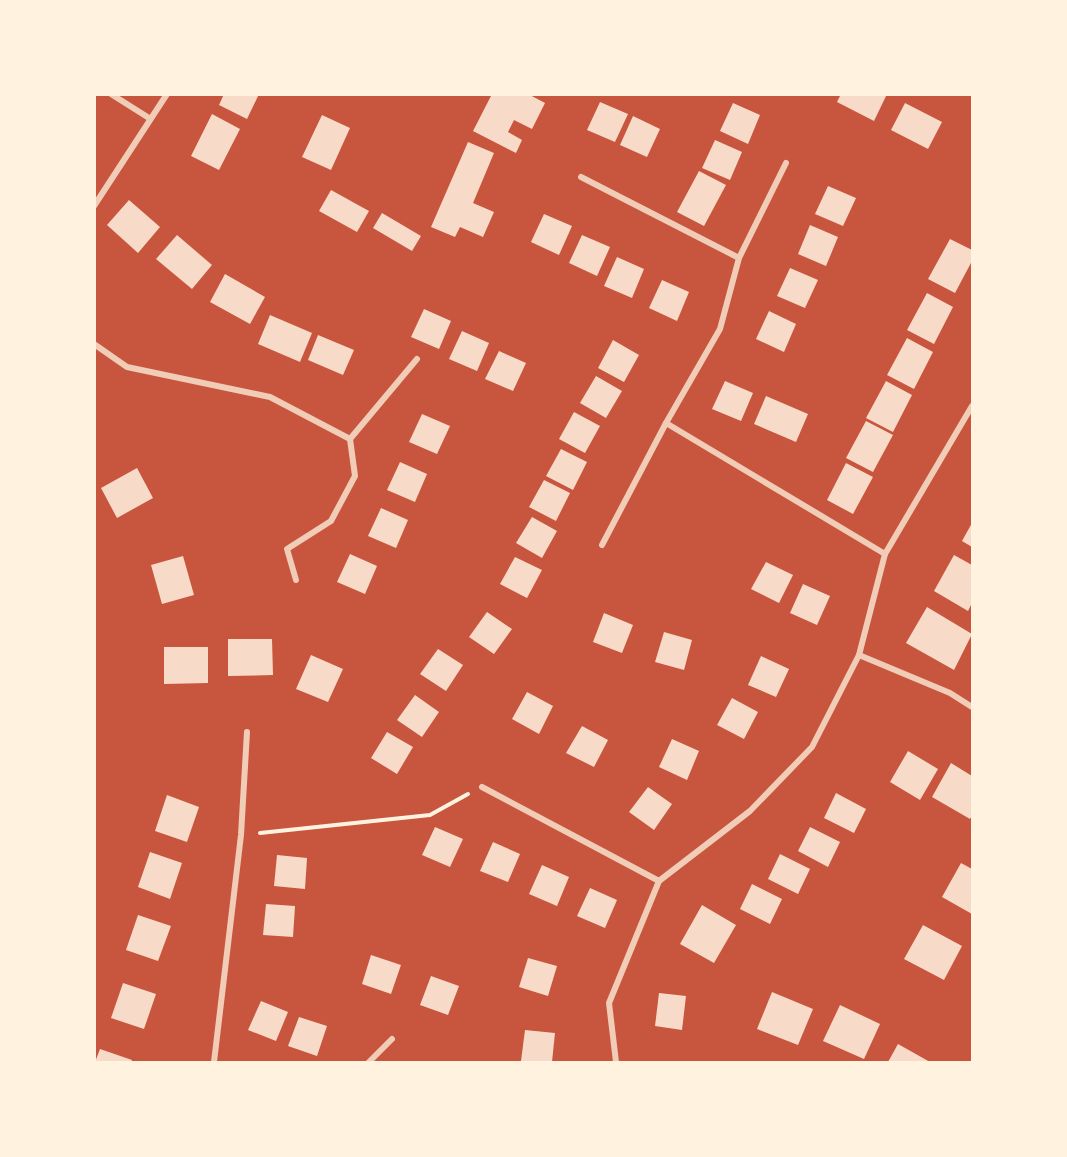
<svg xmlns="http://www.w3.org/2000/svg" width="1067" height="1157" font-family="'Noto Sans',sans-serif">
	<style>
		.building { fill: #f7dbc8 }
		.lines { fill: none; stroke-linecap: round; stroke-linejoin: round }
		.path { stroke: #fff3e0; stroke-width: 4 }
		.minor { stroke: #f1ccb7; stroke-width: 6 }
	</style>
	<rect width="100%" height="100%" fill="#c8553d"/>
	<g class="building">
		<path d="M224 94H259L247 119 219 105Z"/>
		<path d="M492 94H528L545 103 532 129 514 120 508 132 522 140 516 153 473 131Z"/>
		<path d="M841 94H887L874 121 837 102Z"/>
		<path d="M600 102 628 114 615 142 587 130Z"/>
		<path d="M733 103 760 115 748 144 720 131Z"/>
		<path d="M905 103 942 122 928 149 891 130Z"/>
		<path d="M212 114 240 129 219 170 191 156Z"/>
		<path d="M322 115 350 128 331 170 302 157Z"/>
		<path d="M633 116 660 129 647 157 620 145Z"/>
		<path d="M715 140 742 152 730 180 702 168Z"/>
		<path d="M468 142 494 153 473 203 494 212 483 237 460 227 455 237 431 227Z"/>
		<path d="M699 171 726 185 704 226 677 212Z"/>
		<path d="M828 186 856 198 843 226 815 214Z"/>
		<path d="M331 190 369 211 357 232 319 211Z"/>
		<path d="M129 200 160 227 138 253 107 225Z"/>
		<path d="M382 213 421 236 412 251 373 228Z"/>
		<path d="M544 214 572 226 559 255 531 242Z"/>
		<path d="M810 225 838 237 826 266 798 254Z"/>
		<path d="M177 235 212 265 192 289 156 259Z"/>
		<path d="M582 235 610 247 597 276 569 263Z"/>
		<path d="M950 239 972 250V261L955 293 928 279Z"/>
		<path d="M617 257 644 269 632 298 604 286Z"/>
		<path d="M790 268 818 280 805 308 777 296Z"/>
		<path d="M225 274 265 297 250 324 210 302Z"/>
		<path d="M662 280 689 292 677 321 649 308Z"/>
		<path d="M927 293 953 307 934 344 907 330Z"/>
		<path d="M424 309 451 321 439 349 411 337Z"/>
		<path d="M769 311 796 324 784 352 756 339Z"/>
		<path d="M270 315 312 333 300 362 258 344Z"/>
		<path d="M462 331 489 343 477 371 449 359Z"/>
		<path d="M318 335 354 350 343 375 308 360Z"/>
		<path d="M907 338 933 352 914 389 887 375Z"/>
		<path d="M613 340 639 355 624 382 598 368Z"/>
		<path d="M499 351 526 363 513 391 485 379Z"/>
		<path d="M596 376 622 391 606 418 580 403Z"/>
		<path d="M725 381 753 393 741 421 712 409Z"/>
		<path d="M886 381 912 395 893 432 866 418Z"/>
		<path d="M766 396 808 414 796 442 754 424Z"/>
		<path d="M574 412 600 426 585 453 559 439Z"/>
		<path d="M422 414 450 426 437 454 409 442Z"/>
		<path d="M866 421 893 435 873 472 846 458Z"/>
		<path d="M561 449 587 462 573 490 546 476Z"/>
		<path d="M400 462 427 474 415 502 387 490Z"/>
		<path d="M846 463 873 477 853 514 827 500Z"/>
		<path d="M137 468 153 498 117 518 101 488Z"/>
		<path d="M544 480 570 493 556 521 529 507Z"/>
		<path d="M381 508 408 520 396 548 368 536Z"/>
		<path d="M532 517 557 531 542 558 516 543Z"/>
		<path d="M972 523V547L962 541Z"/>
		<path d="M350 554 377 566 365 594 337 582Z"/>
		<path d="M954 555 972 565V603L968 611 934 591Z"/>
		<path d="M183 556 194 595 162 604 151 565Z"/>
		<path d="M515 557 542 570 527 598 500 584Z"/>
		<path d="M766 562 793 575 779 603 751 589Z"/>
		<path d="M803 584 830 596 817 625 790 613Z"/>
		<path d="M927 607 972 634 954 670 906 643Z"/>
		<path d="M487 612 512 629 494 654 469 637Z"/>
		<path d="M604 613 633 625 622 653 593 642Z"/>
		<path d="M664 632 692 640 684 670 655 662Z"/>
		<path d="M228 639H272L273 675 228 676Z"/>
		<path d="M164 647H208V683L164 684Z"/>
		<path d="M438 649 463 665 446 691 420 674Z"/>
		<path d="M311 655 343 669 328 702 296 689Z"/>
		<path d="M761 656 789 669 776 697 748 685Z"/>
		<path d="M527 692 553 706 539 734 512 719Z"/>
		<path d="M415 695 439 712 422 737 397 720Z"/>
		<path d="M732 698 758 712 744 739 717 725Z"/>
		<path d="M582 726 608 740 594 767 566 753Z"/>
		<path d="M387 732 413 747 397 774 371 758Z"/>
		<path d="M672 739 699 751 687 780 659 767Z"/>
		<path d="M908 751 938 769 920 800 890 782Z"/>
		<path d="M951 763 972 776V815L970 819 932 797Z"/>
		<path d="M648 787 672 804 654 830 629 812Z"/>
		<path d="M836 793 866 809 854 833 824 818Z"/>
		<path d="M167 795 199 807 187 842 155 831Z"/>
		<path d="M435 827 463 839 450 867 422 855Z"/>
		<path d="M810 827 840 842 828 867 798 851Z"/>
		<path d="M493 842 520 854 508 882 480 871Z"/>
		<path d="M150 852 182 863 170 899 138 887Z"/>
		<path d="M780 854 810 869 798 894 768 879Z"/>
		<path d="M277 855 307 858 305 889 274 886Z"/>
		<path d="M961 863 972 869V914L942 897Z"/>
		<path d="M542 865 569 877 557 906 529 894Z"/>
		<path d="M752 884 782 899 770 924 740 909Z"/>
		<path d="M590 888 617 900 605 928 577 916Z"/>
		<path d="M266 904 295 906 293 937 263 935Z"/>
		<path d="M702 905 736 925 714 963 680 944Z"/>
		<path d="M138 915 171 926 158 961 126 950Z"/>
		<path d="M923 925 962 946 944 980 904 959Z"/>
		<path d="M371 955 401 965 391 994 362 984Z"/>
		<path d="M528 958 557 966 548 996 519 987Z"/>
		<path d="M431 976 459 986 448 1015 420 1005Z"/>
		<path d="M123 983 156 994 144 1029 111 1018Z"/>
		<path d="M772 992 813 1009 798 1045 757 1029Z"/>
		<path d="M659 993 686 996 682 1030 655 1026Z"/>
		<path d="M261 1001 288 1012 276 1041 248 1030Z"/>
		<path d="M840 1005 880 1024 864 1059 823 1041Z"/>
		<path d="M299 1017 327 1026 317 1056 288 1046Z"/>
		<path d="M525 1030 555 1033 552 1062 521 1061Z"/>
		<path d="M898 1044 930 1062H888Z"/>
		<path d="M100 1049 132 1060 131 1062H95Z"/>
	</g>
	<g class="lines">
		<path class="path" d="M260 833 430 815 468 794"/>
		<g class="minor">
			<path d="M111 94 149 118"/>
			<path d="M786 163 739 258 720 329 666 423 885 554"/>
			<path d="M581 177 739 258"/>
			<path d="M94 206 167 94"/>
			<path d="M94 344 127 367 270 397 350 439 355 476 331 521 287 549 296 580"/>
			<path d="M350 439 417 359"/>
			<path d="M602 545 666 423"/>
			<path d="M859 655 950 693 972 707"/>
			<path d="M482 787 659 881"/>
			<path d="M214 1062 241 835 247 732"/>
			<path d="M369 1062 392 1039"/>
			<path d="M616 1062 609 1003 659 881 750 811 812 747 859 655 885 554 972 406"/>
		</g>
	</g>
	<rect width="1067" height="1157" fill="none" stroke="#fff3e0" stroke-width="192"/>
</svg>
